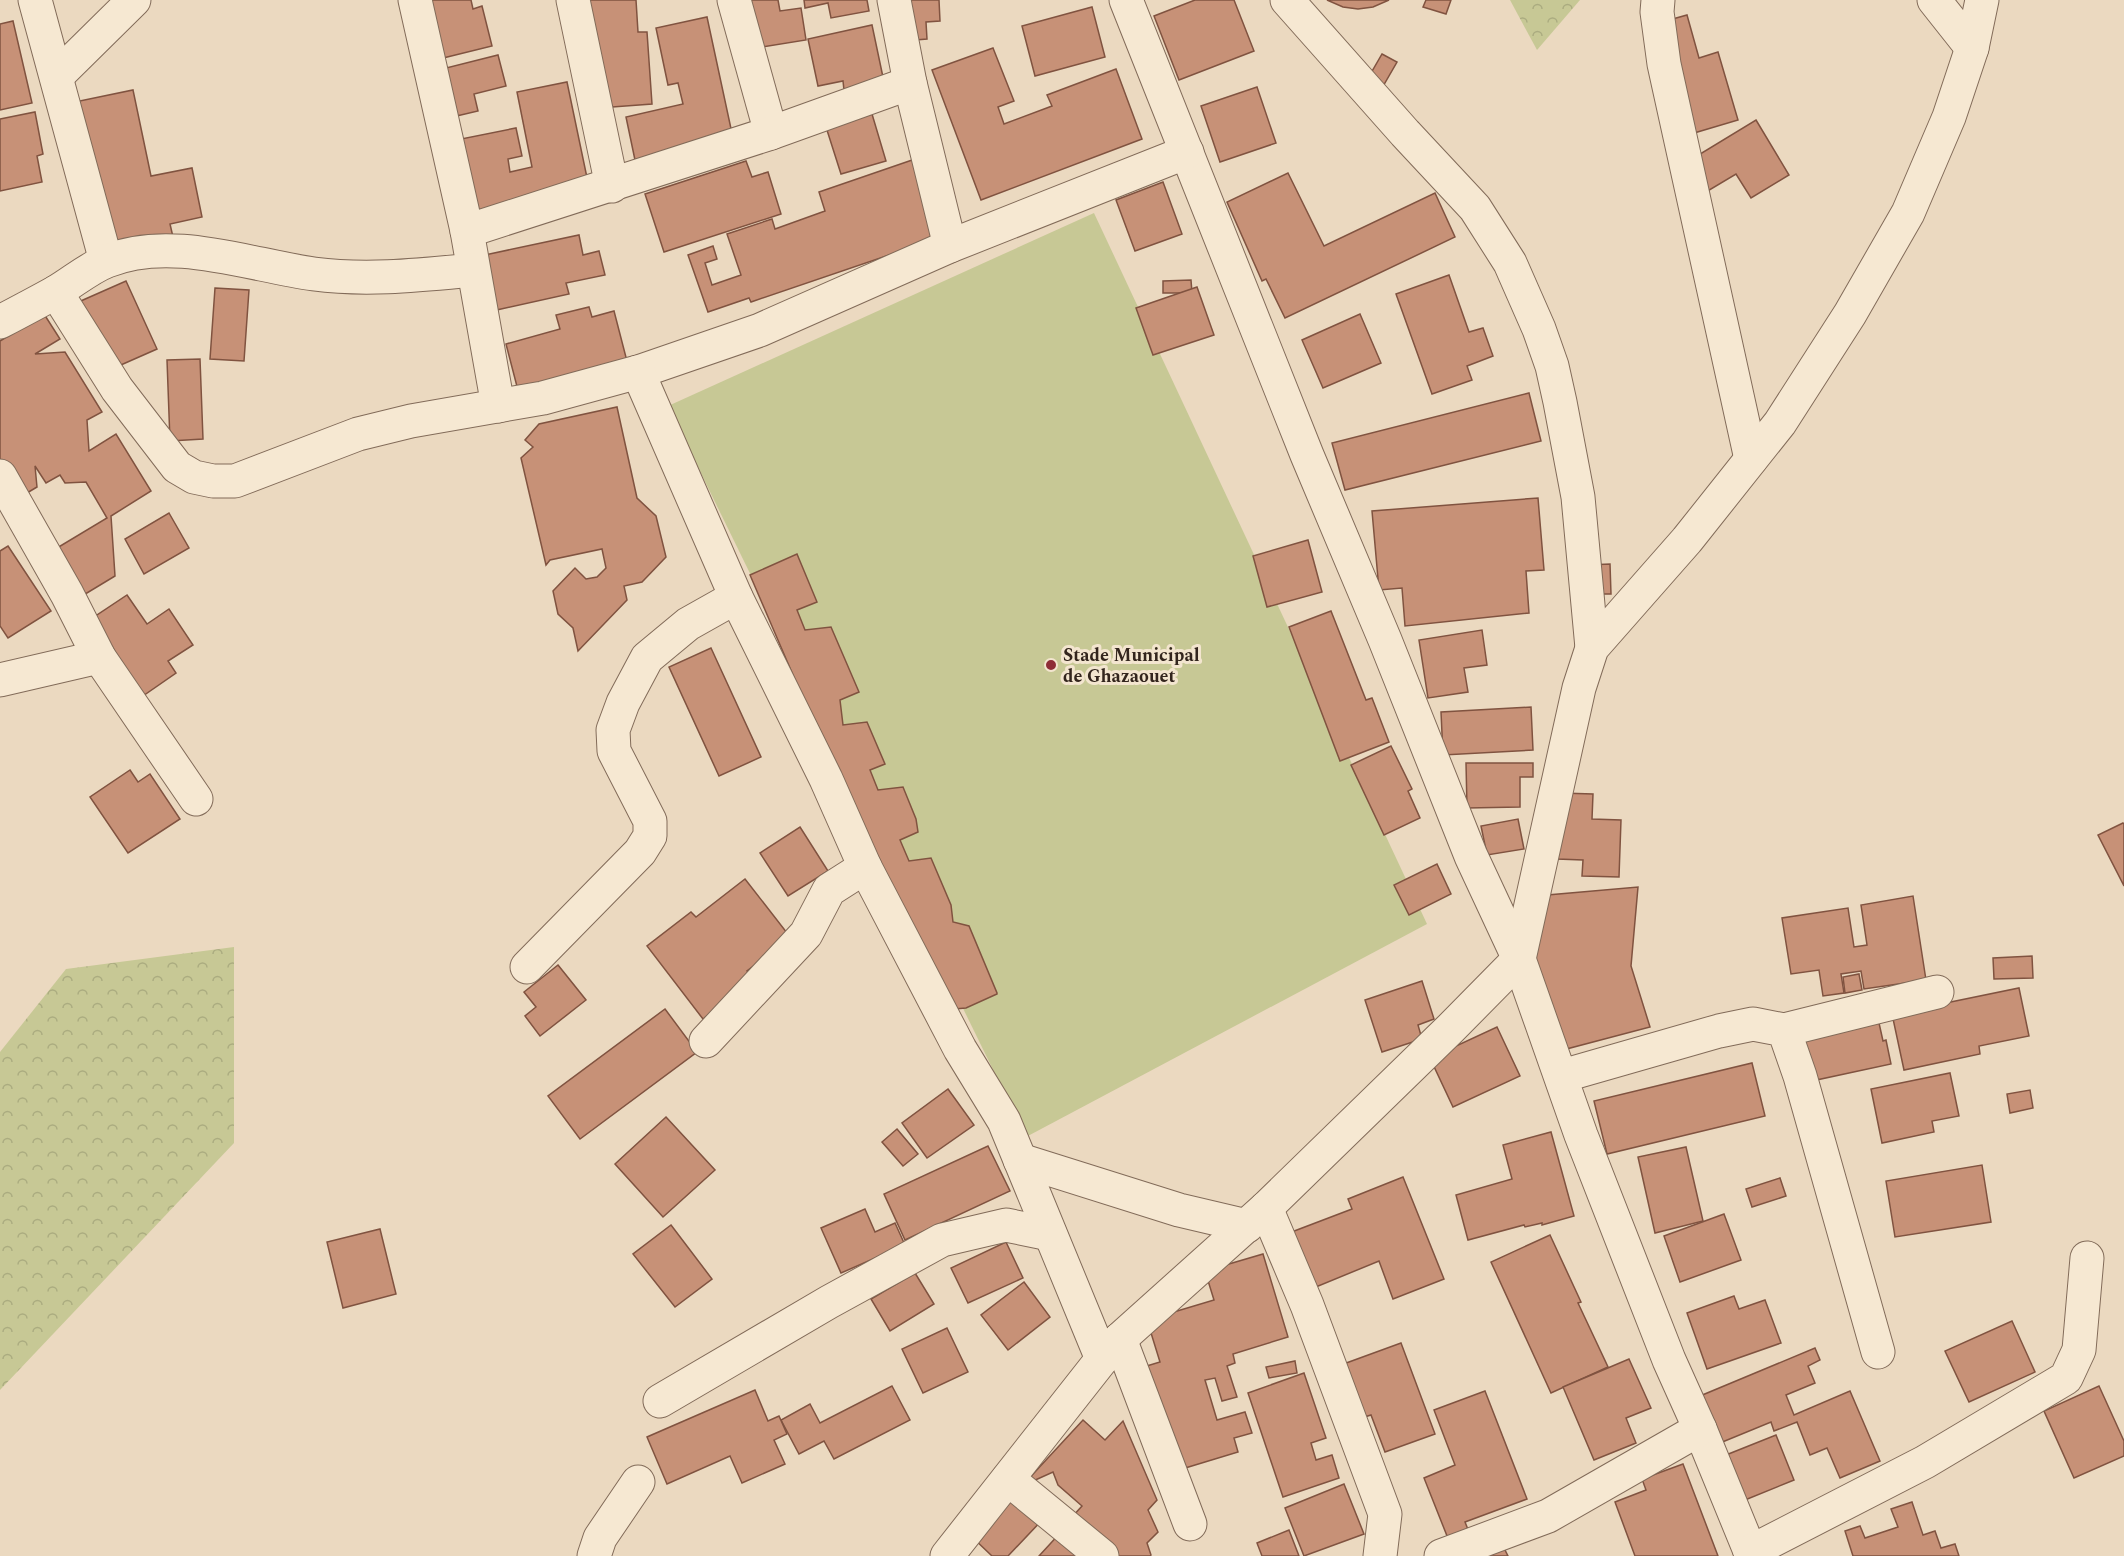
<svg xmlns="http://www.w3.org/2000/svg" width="2124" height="1556" font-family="Spectral,serif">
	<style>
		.forest { fill: url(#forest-crowns) }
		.pitch { fill: #c7c895 }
		.building { fill: #c79177; stroke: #805340; stroke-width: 1.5 }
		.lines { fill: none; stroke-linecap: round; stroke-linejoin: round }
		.minor-casing { stroke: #826b59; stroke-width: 35 }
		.minor { stroke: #f6e8d2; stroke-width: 33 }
		.poi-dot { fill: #8e2d37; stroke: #f3e5cf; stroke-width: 2 }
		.labels { text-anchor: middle; stroke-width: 6; stroke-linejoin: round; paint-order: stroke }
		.poi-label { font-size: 18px; font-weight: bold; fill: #33251d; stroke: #f3e5cf; text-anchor: start }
	</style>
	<defs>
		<pattern id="forest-crowns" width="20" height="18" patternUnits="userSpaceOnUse" patternTransform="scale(1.5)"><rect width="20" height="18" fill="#c7c895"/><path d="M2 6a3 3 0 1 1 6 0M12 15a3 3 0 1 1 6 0" fill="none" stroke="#abac80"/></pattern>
	</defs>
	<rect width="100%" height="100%" fill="#ebd9c0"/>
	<g class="forest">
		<path d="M1510 0H1580L1537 50Z"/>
		<path d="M234 947V1143L0 1390V1052L66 969Z"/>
	</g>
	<path class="pitch" d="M1094 213 1427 924 1026 1137 668 406Z"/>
	<g class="building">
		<path d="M431 0H471L473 9 482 6 492 46 435 60Z"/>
		<path d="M577 0H636L638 32H647L652 104 599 108Z"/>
		<path d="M736 0H778L780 11 801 8 806 40 744 50Z"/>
		<path d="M804 0H867L869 11 831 18 828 3 805 8Z"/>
		<path d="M900 0H939L940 21 926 22 927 39 903 41Z"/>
		<path d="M1195 0H1234L1254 51 1179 80 1154 16Z"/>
		<path d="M1327 0H1389L1373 7 1358 9 1343 7Z"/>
		<path d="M1426 0H1451L1446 14 1423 7Z"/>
		<path d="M1092 7 1105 57 1035 76 1022 26Z"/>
		<path d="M1687 15 1699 58 1718 52 1738 120 1684 136 1651 25Z"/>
		<path d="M707 17 733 138 635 160 626 117 683 104 678 83 668 85 656 28Z"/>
		<path d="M13 21 32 103 0 110V24Z"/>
		<path d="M872 25 884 82 844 90 843 81 818 86 808 39Z"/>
		<path d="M993 48 1014 101 998 107 1004 124 1052 106 1047 95 1116 69 1142 139 981 200 932 70Z"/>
		<path d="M1382 54 1397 62 1382 88 1367 80Z"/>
		<path d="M498 55 506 86 474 94 478 111 448 118 446 68Z"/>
		<path d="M567 82 590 192 468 229 451 141 516 128 522 156 508 159 510 172 532 167 517 92Z"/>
		<path d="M1257 87 1276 143 1220 162 1201 106Z"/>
		<path d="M133 90 151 176 192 168 202 217 170 224 173 237 96 253 65 104Z"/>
		<path d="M35 112 43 154 37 156 42 182 0 191V119Z"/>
		<path d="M872 114 886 161 841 174 826 127Z"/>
		<path d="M1756 120 1789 175 1751 198 1736 174 1701 195 1682 165Z"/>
		<path d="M918 158 945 236 751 302 749 298 708 312 688 255 713 246 717 259 705 263 712 285 741 275 727 234 772 219 775 229 825 211 819 192Z"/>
		<path d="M746 161 752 177 768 172 781 214 664 252 645 194Z"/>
		<path d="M1288 173 1324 246 1435 193 1455 237 1285 318 1266 279 1262 281 1227 202Z"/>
		<path d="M1163 182 1182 234 1135 251 1116 200Z"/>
		<path d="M579 235 583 255 599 251 605 275 566 283 569 294 492 311 480 256Z"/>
		<path d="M1449 275 1469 332 1483 328 1493 356 1467 366 1472 380 1432 394 1396 294Z"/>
		<path d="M1191 280 1192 293H1163V281Z"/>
		<path d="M126 281 157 349 105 372 74 304Z"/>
		<path d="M1197 287 1214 335 1153 355 1136 308Z"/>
		<path d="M215 288 249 290 244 361 210 359Z"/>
		<path d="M589 307 592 317 614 311 629 369 520 398 506 344 560 329 556 315Z"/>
		<path d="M44 314 60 339 35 354 65 352 102 412 87 420 89 451 116 434 151 491 111 516 115 576 82 596 47 554 107 518 86 482 65 483 60 475 46 483 35 466 37 487 17 499 0 472V341Z"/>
		<path d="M1360 314 1381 363 1323 388 1302 340Z"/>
		<path d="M200 359 203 439 170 441 167 360Z"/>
		<path d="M1529 393 1541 441 1345 490 1332 443Z"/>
		<path d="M617 407 637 498 656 516 666 557 642 582 624 586 627 600 578 651 573 628 558 614 553 591 575 568 586 579 597 577 606 568 602 549 550 560 546 565 521 458 533 447 525 440 539 424Z"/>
		<path d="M1538 498 1544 570 1526 571 1529 613 1405 626 1402 588 1379 590 1372 511Z"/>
		<path d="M169 513 189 548 144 574 125 539Z"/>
		<path d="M1308 540 1322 592 1267 607 1253 556Z"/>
		<path d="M8 546 51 611 8 638 0 626V551Z"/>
		<path d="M797 554 817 602 797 610 805 630 831 627 859 692 840 700 843 725 867 722 885 764 870 770 878 790 903 787 916 819 918 832 900 840 909 861 931 858 951 905 953 922 969 926 997 993V994L966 1008 942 1010 817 731 750 575Z"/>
		<path d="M1610 564 1611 594H1588L1587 565Z"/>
		<path d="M127 595 147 624 169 609 193 645 168 661 176 673 140 698 88 621Z"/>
		<path d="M1331 611 1366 700 1372 698 1389 742 1340 761 1289 627Z"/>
		<path d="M1482 630 1487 665 1464 668 1468 692 1428 698 1419 640Z"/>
		<path d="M711 648 761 757 719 776 669 667Z"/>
		<path d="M1531 707 1533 750 1443 755 1441 712Z"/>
		<path d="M1391 746 1412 789 1408 791 1420 818 1384 835 1351 765Z"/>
		<path d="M1466 763H1533V777H1520V807L1467 808Z"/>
		<path d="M130 770 138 782 150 774 180 819 128 853 90 797Z"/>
		<path d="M1560 793 1593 794 1592 819 1621 820 1619 877 1582 876 1583 860 1557 859Z"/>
		<path d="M1518 819 1524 849 1487 855 1481 826Z"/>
		<path d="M2123 823 2124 824V886L2098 835Z"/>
		<path d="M800 827 828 871 788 896 760 853Z"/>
		<path d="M1437 864 1451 894 1409 915 1394 885Z"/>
		<path d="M745 879 791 938 747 971 754 980 703 1019 647 946 691 912 696 917Z"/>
		<path d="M1638 887 1631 966 1650 1027 1555 1052 1529 982 1536 896Z"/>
		<path d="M1913 896 1926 980 1864 989 1861 971 1841 974 1844 993 1823 996 1819 970 1791 974 1782 918 1848 908 1854 947 1867 945 1861 905Z"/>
		<path d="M2032 956 2033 978 1994 979 1993 958Z"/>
		<path d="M558 965 586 1000 540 1036 525 1016 536 1007 524 992Z"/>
		<path d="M1859 974 1862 990 1845 993 1843 977Z"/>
		<path d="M1422 981 1434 1019 1418 1025 1422 1039 1382 1052 1365 1000Z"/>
		<path d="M2019 988 2029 1036 1979 1046 1980 1054 1904 1070 1892 1014Z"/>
		<path d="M665 1009 697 1052 580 1139 548 1096Z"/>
		<path d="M1879 1023 1883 1041 1886 1040 1891 1064 1807 1082 1798 1041Z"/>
		<path d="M1497 1027 1520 1076 1453 1107 1430 1058Z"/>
		<path d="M1752 1063 1765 1116 1607 1154 1594 1101Z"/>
		<path d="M1950 1073 1959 1116 1932 1121 1934 1132 1882 1143 1871 1089Z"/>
		<path d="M948 1089 974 1125 927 1158 902 1123Z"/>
		<path d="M2030 1090 2033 1108 2010 1113 2007 1094Z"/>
		<path d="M666 1117 715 1170 663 1217 615 1164Z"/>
		<path d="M897 1129 918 1154 903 1166 882 1142Z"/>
		<path d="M1551 1132 1574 1216 1542 1225V1223L1525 1227 1524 1225 1468 1240 1456 1195 1512 1179 1503 1145Z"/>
		<path d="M988 1146 1010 1191 905 1240 884 1194Z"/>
		<path d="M1686 1147 1703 1221 1655 1233 1638 1157Z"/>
		<path d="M1982 1165 1991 1222 1895 1237 1886 1181Z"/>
		<path d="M1403 1177 1444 1279 1393 1299 1379 1261 1311 1289 1289 1233 1352 1209 1348 1199Z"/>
		<path d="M1780 1178 1786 1196 1752 1207 1746 1189Z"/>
		<path d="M865 1209 875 1232 895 1223 905 1245 841 1273 821 1228Z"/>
		<path d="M1724 1214 1741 1260 1680 1282 1664 1236Z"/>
		<path d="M671 1225 712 1279 675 1307 633 1254Z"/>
		<path d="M380 1229 396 1294 343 1308 327 1242Z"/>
		<path d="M1550 1235 1581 1302 1578 1303 1608 1367 1551 1393 1491 1262Z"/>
		<path d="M1006 1242 1023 1278 968 1303 951 1268Z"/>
		<path d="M1263 1254 1288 1337 1233 1354 1235 1363 1227 1366 1237 1397 1222 1401 1215 1378 1205 1380 1217 1420 1245 1412 1252 1433 1234 1438 1238 1452 1172 1472 1140 1368 1160 1362 1147 1320 1214 1300 1205 1271Z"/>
		<path d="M915 1273 934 1304 890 1331 871 1299Z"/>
		<path d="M1024 1282 1050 1317 1008 1350 981 1315Z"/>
		<path d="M1734 1296 1739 1309 1765 1300 1781 1343 1707 1369 1687 1313Z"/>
		<path d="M2012 1321 2035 1372 1969 1402 1945 1351Z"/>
		<path d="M947 1328 968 1372 923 1393 902 1349Z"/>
		<path d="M1401 1343 1435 1434 1385 1452 1371 1415 1358 1419 1338 1366Z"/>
		<path d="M1815 1348 1820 1360 1808 1366 1815 1383 1786 1395 1794 1415 1850 1391 1880 1461 1840 1478 1827 1448 1810 1455 1797 1422 1774 1431 1771 1422 1720 1443 1700 1396Z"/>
		<path d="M1629 1359 1651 1408 1626 1418 1636 1443 1594 1460 1563 1387Z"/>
		<path d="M1295 1361 1297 1373 1269 1378 1266 1367Z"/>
		<path d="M1304 1373 1326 1438 1311 1443 1316 1460 1332 1455 1339 1478 1283 1497 1248 1393Z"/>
		<path d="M892 1386 910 1420 834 1459 824 1441 799 1454 781 1420 810 1404 820 1423Z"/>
		<path d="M2099 1386 2124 1441V1456L2074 1478 2044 1411Z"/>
		<path d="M755 1390 768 1421 779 1416 787 1434 774 1440 785 1464 742 1483 730 1456 667 1484 647 1437Z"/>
		<path d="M1485 1391 1527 1499 1465 1522 1473 1542 1453 1551 1424 1478 1455 1465 1434 1410Z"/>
		<path d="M1083 1420 1105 1440 1123 1421 1157 1500 1148 1510 1158 1532 1147 1543 1151 1555 1150 1556H1114L1072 1517 1082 1506 1058 1485 1053 1472 1022 1486Z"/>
		<path d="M1776 1435 1794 1480 1745 1500 1726 1455Z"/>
		<path d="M1683 1464 1718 1556H1635L1615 1502 1646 1490 1642 1479Z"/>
		<path d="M1344 1484 1364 1534 1304 1556 1285 1508Z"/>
		<path d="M1013 1487 1045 1517 1008 1556H992L970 1535Z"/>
		<path d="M1912 1502 1923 1535 1935 1531 1941 1548 1955 1544 1959 1556H1853L1845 1531 1860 1526 1865 1538 1898 1527 1891 1509Z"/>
		<path d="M1289 1530 1299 1556H1262L1257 1543Z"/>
		<path d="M1061 1532 1087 1556H1039Z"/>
		<path d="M1503 1546 1508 1556H1481Z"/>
	</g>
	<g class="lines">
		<g class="minor-casing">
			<g id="minor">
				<path d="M35 0 106 261"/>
				<path d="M415 0 467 231 498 406"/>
				<path d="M573 0 612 186"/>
				<path d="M734 0 771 133"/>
				<path d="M894 0 910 83 950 246"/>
				<path d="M1126 0 1307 455 1385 640 1471 856 1519 959 1581 1135 1669 1360 1700 1429 1752 1556"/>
				<path d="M1287 0 1405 133 1475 208 1510 263 1539 329 1552 366 1560 402 1578 497 1592 648"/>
				<path d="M1658 0 1657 12 1664 64 1751 459"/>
				<path d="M1934 0 1972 48"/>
				<path d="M57 76 134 0"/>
				<path d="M467 231 771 133 910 83"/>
				<path d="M56 292 117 389 177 467 194 477 213 481H235L358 434 411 421 543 398 638 372 760 330 950 246 1187 152"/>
				<path d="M0 322C19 312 38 302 56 292 73 282 89 268 107 261 171 235 249 265 314 274 367 281 420 275 473 270"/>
				<path d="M638 372 736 597 826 779 865 867 960 1049 1004 1121 1102 1359"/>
				<path d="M0 476 67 594 99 657 196 799"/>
				<path d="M0 680 99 657"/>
				<path d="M527 967 640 852 650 836V821L614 751 613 730 623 703 647 658 688 624 736 597"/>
				<path d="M1784 1030 1937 992"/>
				<path d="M706 1041 806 934 829 890 865 867"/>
				<path d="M1562 1076 1719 1031 1753 1024 1784 1030 1800 1076 1878 1352"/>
				<path d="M1020 1160 1179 1210 1247 1226"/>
				<path d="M1266 1208 1307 1305 1385 1514 1380 1556"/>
				<path d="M1120 1339 1190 1524"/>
				<path d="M660 1401 829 1302 942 1240 1006 1225 1050 1234"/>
				<path d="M1008 1479 1102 1556"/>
				<path d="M1750 1552 1925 1462 2066 1378 2079 1350 2087 1258"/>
				<path d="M594 1556 600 1538 638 1482"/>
				<path d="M947 1556 1102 1359 1120 1339 1266 1208 1451 1028 1519 959 1579 688 1592 648 1687 540 1780 423 1850 314 1908 213 1949 117 1972 48 1982 0"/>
				<path d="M1441 1556 1548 1516 1700 1429"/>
			</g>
		</g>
		<use href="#minor" class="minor"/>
	</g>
	<circle class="poi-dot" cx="1051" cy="665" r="6"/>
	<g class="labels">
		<g class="poi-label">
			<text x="1063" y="661">Stade Municipal<tspan x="1063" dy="21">de Ghazaouet</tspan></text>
		</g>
	</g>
</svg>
